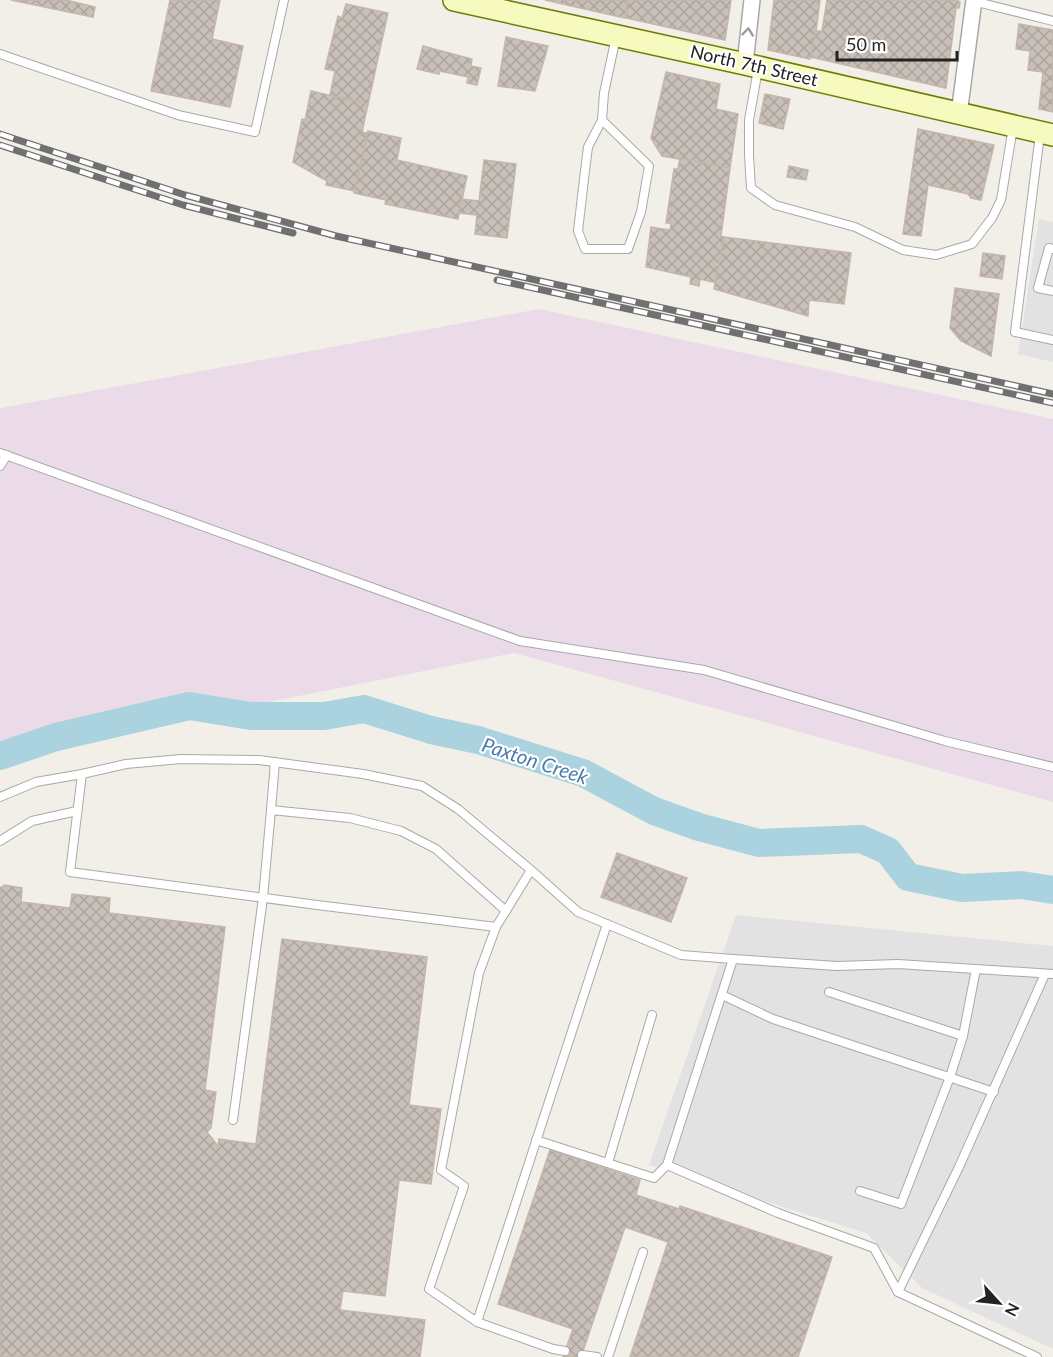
<svg xmlns="http://www.w3.org/2000/svg" width="1053" height="1357" font-family="Lato,sans-serif">
	<style>
		.industrial { fill: #ebdbe8 }
		.parking { fill: #e2e2e2 }
		.lines { fill: none; stroke-linecap: round; stroke-linejoin: round }
		.river { stroke: #aad3df; stroke-width: 28 }
		.building { fill: url(#building-cross-hatch); stroke: #c4b6ab; stroke-width: 1.5 }
		.service-casing { stroke: #a9a9a9; stroke-width: 10 }
		.minor-casing { stroke: #a9a9a9; stroke-width: 18 }
		.secondary-casing { stroke: #707d05; stroke-width: 24 }
		.service { stroke: #fff; stroke-width: 8 }
		.minor { stroke: #fff; stroke-width: 15 }
		.secondary { stroke: #f7fabf; stroke-width: 21 }
		.rail-casing { stroke: #707070; stroke-width: 7 }
		.rail { stroke: #fff; stroke-width: 4.5; stroke-dasharray: 14; stroke-linecap: butt }
		.oneway { stroke: #9c9c9c }
		.labels { text-anchor: middle; stroke-width: 4.5; stroke-linejoin: round; paint-order: stroke }
		.street-label { font-size: 18px; fill: #222; stroke: #fff }
		.water-label { font-size: 20px; font-style: italic; fill: #4a7aab; stroke: #fff }
	</style>
	<defs>
		<pattern id="building-cross-hatch" width="8" height="8" patternUnits="userSpaceOnUse" patternTransform="scale(1.5)"><rect width="8" height="8" fill="#c7bfb8"/><path d="M0 0l8 8M0 8l8-8" fill="none" stroke="#aba49e"/></pattern>
	</defs>
	<rect width="100%" height="100%" fill="#f2efe9"/>
	<path class="industrial" d="M539 309 1053 419V802L514 653 0 756V408Z"/>
	<g class="parking">
		<path d="M1039 219 1053 222V362L1018 354Z"/>
		<path d="M736 915 1053 946V1349L922 1288 866 1233 649 1165Z"/>
	</g>
	<g class="lines">
		<path class="river" d="M0 756 56 737 189 706 251 716H324L364 709 431 730 478 740 583 773 654 811 699 827 759 843 861 839 888 851 908 877 962 888 1021 885 1053 890"/>
	</g>
	<g class="building">
		<path d="M11 0H66L95 7 93 17Z"/>
		<path d="M170 0H220L212 39 243 46 230 107 151 91Z"/>
		<path d="M545 0H627L625 18Z"/>
		<path d="M628 0H731L725 40 626 18Z"/>
		<path d="M774 0H820L816 31 810 59 768 50Z"/>
		<path d="M827 0H957L960 2 959 8H956L946 88 810 57 816 31H822Z"/>
		<path d="M346 4 388 13 368 104 330 95 335 71 325 69 338 16 342 18Z"/>
		<path d="M1019 24 1053 30V112L1039 109 1043 72 1028 70 1030 51 1016 49Z"/>
		<path d="M506 37 548 46 535 91 498 86Z"/>
		<path d="M423 46 472 59 471 66 481 68 477 85 467 83 468 77 440 71 439 74 417 69Z"/>
		<path d="M666 72 720 84 716 109 738 114 730 168 662 156 651 138Z"/>
		<path d="M311 91 368 104 362 132 367 133 355 191 326 185 327 181 293 162 302 119 305 120Z"/>
		<path d="M765 94 790 99 783 129 759 123Z"/>
		<path d="M918 129 994 145 981 200 971 198 968 194 928 185 921 236 903 234Z"/>
		<path d="M368 131 401 138 397 160 467 176 458 219 385 204 386 200 354 193Z"/>
		<path d="M680 158 730 168 721 236 724 237 717 283 700 279 699 286 690 284 691 277 646 267 651 227 670 230 671 223H666L674 169H678Z"/>
		<path d="M484 160 516 164 507 238 475 234 477 215 459 213 462 199 479 201Z"/>
		<path d="M789 166 808 170 806 180 787 177Z"/>
		<path d="M724 237 851 253 844 304 809 300 808 316 714 289Z"/>
		<path d="M983 253 1005 256 1002 279 980 276Z"/>
		<path d="M955 288 999 294 991 356 961 341 950 328Z"/>
		<path d="M617 853 687 878 671 922 601 897Z"/>
		<path d="M4 885 22 888 21 902 70 908 72 894 110 898 109 913 225 927 205 1090 216 1092 211 1128 207 1132 218 1146 219 1139 256 1144 282 939 427 957 409 1105 441 1109 431 1184 399 1180 385 1296 343 1291 340 1310 425 1320 420 1357H0V887H3Z"/>
		<path d="M550 1150 640 1180 636 1195 679 1209 680 1206 832 1257 798 1357H630L668 1242 625 1227 581 1357H563L573 1329 498 1304Z"/>
	</g>
	<g class="lines">
		<g class="service-casing">
			<g id="service">
				<path d="M973 1 1053 21"/>
				<path d="M0 54 178 115 255 132 284 0"/>
				<path d="M758 69 749 120V155L751 188 775 205 855 227 903 250 936 255 972 244 992 218 1001 200 1013 127"/>
				<path d="M602 120 588 147 584 179 578 231 585 249H628L641 212 649 166 602 120 604 93 616 37"/>
				<path d="M1040 134 1015 332 1053 340"/>
				<path d="M1053 249 1049 248 1038 288 1053 291"/>
				<path d="M0 453 520 641 704 670 945 741 1053 767"/>
				<path d="M0 466 7 455"/>
				<path d="M82 774 126 764 181 759 259 760 363 774 422 786 458 809 531 870"/>
				<path d="M0 797 36 782 82 774 70 872 317 905 496 927 531 870 578 912 681 955 733 959"/>
				<path d="M271 810 275 762"/>
				<path d="M0 841 32 821 77 811"/>
				<path d="M496 927 479 973 441 1170 464 1186 429 1289 477 1322 607 924"/>
				<path d="M829 992 963 1036"/>
				<path d="M722 995 773 1019 994 1092"/>
				<path d="M233 1120 263 898 271 810 350 818 401 831 436 849 506 911"/>
				<path d="M536 1140 654 1178 667 1165"/>
				<path d="M608 1163 652 1015"/>
				<path d="M860 1191 901 1204 950 1077 963 1036 976 969"/>
				<path d="M898 1292 959 1167 1045 974"/>
				<path d="M477 1322 553 1349 565 1351"/>
				<path d="M582 1355 597 1357"/>
				<path d="M608 1357 643 1252"/>
				<path d="M1037 1357 898 1292 874 1248 778 1213 667 1165 733 959 837 966 898 964 1053 974"/>
			</g>
		</g>
		<g class="minor-casing">
			<g id="minor">
				<path d="M745 64 752 0"/>
				<path d="M959 114 974 0"/>
			</g>
		</g>
		<g class="secondary-casing">
			<path id="secondary" d="M454 0 745 64 1053 135"/>
		</g>
		<use href="#service" class="service"/>
		<use href="#minor" class="minor"/>
		<use href="#secondary" class="secondary"/>
		<g class="rail-casing">
			<g id="rail">
				<path d="M0 134 185 195 336 236 1053 394"/>
				<path d="M0 145 183 205 293 233"/>
				<path d="M497 280 1053 403"/>
			</g>
		</g>
		<use href="#rail" class="rail"/>
	</g>
	<defs><path id="oneway-chevron" d="M-2-3.5L2.5 0L-2 3.5" fill="none" stroke-width="1.6" stroke-linecap="round" stroke-linejoin="round" transform="scale(1.5)"/></defs>
	<use class="oneway" href="#oneway-chevron" transform="translate(748 32) rotate(-84)"/>
	<g class="labels">
		<g class="street-label">
			<text transform="translate(754 66) rotate(13)" y="6">North 7th Street</text>
		</g>
		<g class="water-label">
			<text transform="translate(535 761) rotate(18)" y="7">Paxton Creek</text>
		</g>
	</g>
	<g transform="translate(999 1303) rotate(117)" stroke="#ffffff" stroke-width="4.5" paint-order="stroke">
	<path d="M0-4.5L10 22L0 15L-10 22Z" fill="#222222"/>
	<text y="-9" font-size="16" font-weight="bold" text-anchor="middle" fill="#222222">N</text>
	</g>
	<path d="M837 51v9h120v-9" fill="none" stroke="#222222" stroke-width="3"/>
	<text x="846" y="51" font-size="18" fill="#222222" stroke="#ffffff" stroke-width="4.5" paint-order="stroke">50 m</text>
</svg>
